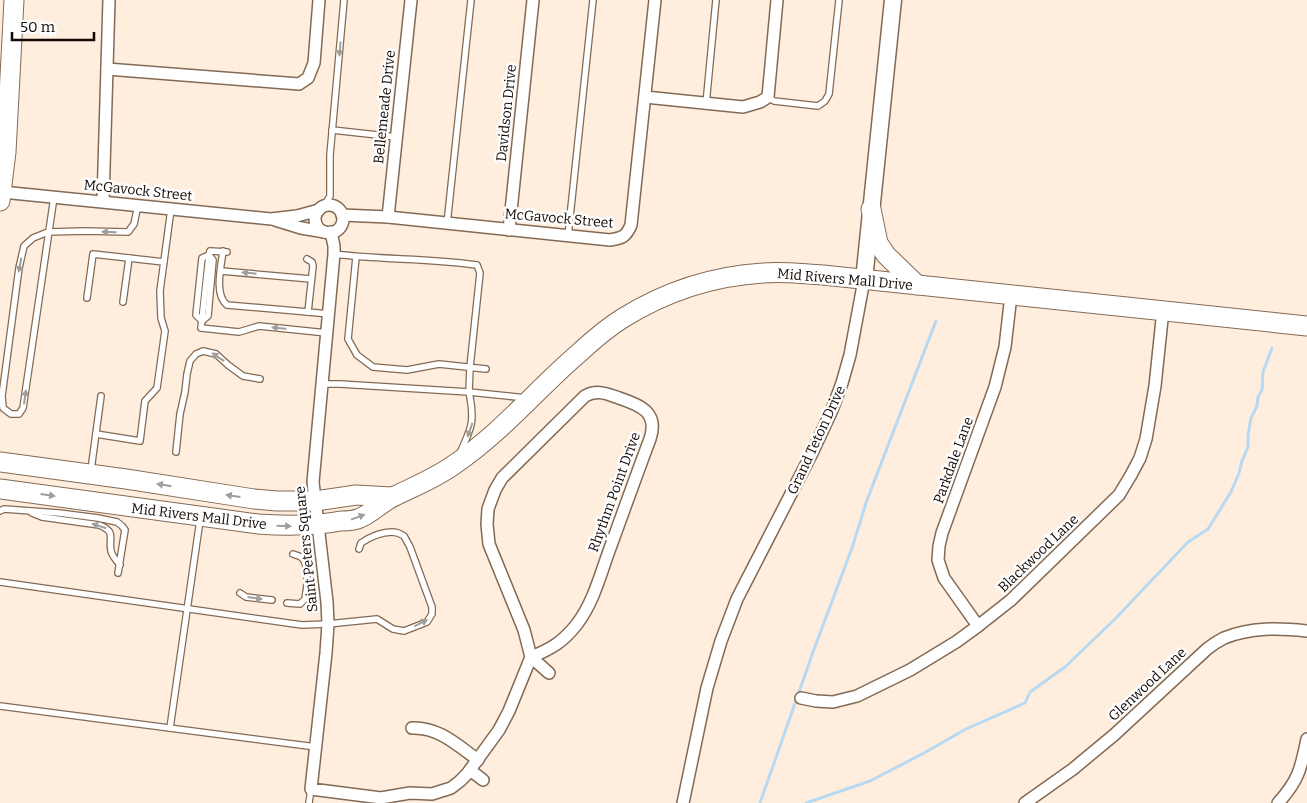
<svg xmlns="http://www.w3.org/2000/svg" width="1307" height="803" font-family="Bitter,serif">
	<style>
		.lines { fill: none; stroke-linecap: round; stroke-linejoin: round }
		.stream { stroke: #b7d9f1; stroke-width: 3 }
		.lane-casing { stroke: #836a54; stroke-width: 8 }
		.street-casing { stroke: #836a54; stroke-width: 14 }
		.secondary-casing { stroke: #836a54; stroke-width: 19 }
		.primary-casing { stroke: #836a54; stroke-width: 21 }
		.lane { stroke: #fff; stroke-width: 5.5 }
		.street { stroke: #fff; stroke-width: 11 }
		.secondary { stroke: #fff; stroke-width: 16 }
		.primary { stroke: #fff; stroke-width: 19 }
		.oneway { fill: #a19d9a }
		.labels { text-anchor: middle; stroke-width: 5; stroke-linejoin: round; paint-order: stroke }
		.street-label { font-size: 14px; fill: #130903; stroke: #fefefe }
	</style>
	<rect width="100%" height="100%" fill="#ffedde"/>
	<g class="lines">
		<g class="stream">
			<path d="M760 803 813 652 852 548 867 500 936 321"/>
			<path d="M806 803 870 781 924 753 966 729 1025 703 1030 692 1065 667 1115 619 1188 542 1208 529 1231 492 1239 473 1242 461 1248 447V435L1251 418 1257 406 1258 397 1262 390 1263 372 1272 348"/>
		</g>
		<g class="lane-casing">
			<g id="lane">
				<path d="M768 97 774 101 818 106 825 101 829 94 839 0"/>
				<path d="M706 104 716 0"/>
				<path d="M332 130 396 137"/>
				<path d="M54 197 23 408 19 414H11L3 408 2 396 19 268 24 246 33 238 48 232 85 231 128 232 134 224 138 205"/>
				<path d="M324 206 330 196V155L344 0"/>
				<path d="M447 224 471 0"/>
				<path d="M568 236 593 0"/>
				<path d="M223 251C221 267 214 295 227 305L308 312"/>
				<path d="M209 255 201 328 239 332 259 326 327 333"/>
				<path d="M356 257 348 339 357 355 373 367 407 370 439 364 486 369"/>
				<path d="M307 259 312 262 313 266 308 312 329 314"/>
				<path d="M221 271 311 279"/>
				<path d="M87 298 93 254 164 262"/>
				<path d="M123 302 129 258"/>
				<path d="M202 321 196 315 202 258 209 255 210 251 227 252"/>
				<path d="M202 321 208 316 213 260 209 255"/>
				<path d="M322 384H340L469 392 470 367 480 273 477 265C429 258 382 260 334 254"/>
				<path d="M96 434 140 441 145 401 157 388 165 331 161 318 160 291 171 209"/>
				<path d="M176 452 180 414 185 392 187 374 190 361 196 354 203 351 216 354 228 365 243 376 260 379"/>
				<path d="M460 453C472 427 475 421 469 392L526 398"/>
				<path d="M91 470 101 396"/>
				<path d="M0 511 4 509 59 513 98 518 117 522 122 526 125 530 118 573"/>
				<path d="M32 513 42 517 99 525C117 532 108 538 111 551 112 556 117 561 120 565"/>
				<path d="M0 582 302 625 328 624 377 619 393 629 404 631 427 622 432 614V607L410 547 404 536C401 534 396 532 392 532 382 532 370 537 361 543L359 549"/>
				<path d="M240 593 246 597 272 600"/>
				<path d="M287 603 300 604 305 599C307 589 310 564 301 557 299 556 296 555 293 554"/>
				<path d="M0 706 316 747"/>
				<path d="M170 728 200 520"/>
				<path d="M309 803 311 789"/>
			</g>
		</g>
		<g class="street-casing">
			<g id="street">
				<path d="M107 69 299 84 308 78 314 63 319 0"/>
				<path d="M645 97 743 107 760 102 768 97 777 0"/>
				<path d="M2 192 271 219 297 216 319 210"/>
				<path d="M103 201 109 0"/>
				<circle cx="329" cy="219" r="14"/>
				<path d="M342 215 388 217 610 240C622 238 626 237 631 225L655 0"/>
				<path d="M388 217 411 0"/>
				<path d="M275 220 301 228 325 232"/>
				<path d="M509 230 533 0"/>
				<path d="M331 232 334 246V254L313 482 327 602 328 624 326 653 311 789 381 798 410 793 432 794 451 788 460 781 467 774 499 730 509 711 531 657C551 649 563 642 577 624 593 603 600 576 609 551 623 513 636 476 650 439 659 412 640 405 619 398 607 394 597 389 585 396L502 478 495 490 488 509 487 524 489 544 524 630 531 657 549 673"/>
				<path d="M978 626 944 578 938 560 939 546 942 533 995 387 1005 347 1011 295"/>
				<path d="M801 698 816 701 833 702 857 696 910 670 956 642 978 626 1011 600 1119 495 1131 475 1140 458 1146 439 1155 386 1163 310"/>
				<path d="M412 728C439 727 457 745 478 760"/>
				<path d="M470 770 483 780"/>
				<path d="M683 803 707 688 721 641 737 599 812 453 832 410 842 383 850 355 864 280"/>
				<path d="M1025 803 1073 769 1114 735 1207 649C1212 645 1218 641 1224 638 1251 627 1279 628 1307 631"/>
				<path d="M1278 803C1299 780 1301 768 1307 739"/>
			</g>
		</g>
		<g class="secondary-casing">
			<path id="secondary" d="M864 280 893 0"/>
		</g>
		<g class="primary-casing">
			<g id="primary">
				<path d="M0 201 6 152 14 0"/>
				<path d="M871 209 878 243 886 255 917 285"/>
				<path d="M0 462 126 479 254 499 277 501H316L356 495 392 497"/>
				<path d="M0 489 258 524C286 526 313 526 341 521 347 521 354 521 360 518 371 514 383 501 395 496 415 486 436 478 455 464 501 433 537 389 579 353 593 340 607 328 623 318 665 292 714 276 763 273 783 271 803 274 823 275L1307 326"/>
			</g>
		</g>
		<use href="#lane" class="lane"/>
		<use href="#street" class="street"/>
		<use href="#secondary" class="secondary"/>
		<use href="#primary" class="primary"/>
	</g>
	<defs><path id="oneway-solid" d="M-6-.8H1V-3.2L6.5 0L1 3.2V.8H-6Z" transform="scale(1.25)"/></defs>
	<g class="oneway">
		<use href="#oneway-solid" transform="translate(340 49) rotate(95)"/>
		<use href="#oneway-solid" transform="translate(109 232) rotate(-178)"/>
		<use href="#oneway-solid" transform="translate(20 265) rotate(100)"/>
		<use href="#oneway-solid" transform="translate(249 273) rotate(-174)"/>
		<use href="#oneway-solid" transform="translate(279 328) rotate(-175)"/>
		<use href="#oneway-solid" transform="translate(218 357) rotate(-146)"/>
		<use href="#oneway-solid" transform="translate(25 397) rotate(-82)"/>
		<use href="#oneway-solid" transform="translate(470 430) rotate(109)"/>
		<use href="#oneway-solid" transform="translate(164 485) rotate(-171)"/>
		<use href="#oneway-solid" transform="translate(48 495) rotate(8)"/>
		<use href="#oneway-solid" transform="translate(233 496) rotate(-172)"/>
		<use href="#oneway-solid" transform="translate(358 517) rotate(-20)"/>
		<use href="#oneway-solid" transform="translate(99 526) rotate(-163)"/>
		<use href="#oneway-solid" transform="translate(284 526) rotate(1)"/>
		<use href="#oneway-solid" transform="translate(255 598) rotate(8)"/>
		<use href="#oneway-solid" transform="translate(421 623) rotate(-27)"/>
	</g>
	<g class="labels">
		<g class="street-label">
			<text transform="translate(384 107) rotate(-84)" y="5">Bellemeade Drive</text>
			<text transform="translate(506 113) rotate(-84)" y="5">Davidson Drive</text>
			<text transform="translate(138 190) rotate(6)" y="5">McGavock Street</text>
			<text transform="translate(559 218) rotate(5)" y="5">McGavock Street</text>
			<text transform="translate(845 279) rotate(5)" y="5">Mid Rivers Mall Drive</text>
			<text transform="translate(816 440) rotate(-65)" y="5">Grand Teton Drive</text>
			<text transform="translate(953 460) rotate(-70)" y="5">Parkdale Lane</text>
			<text transform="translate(614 492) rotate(-70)" y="5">Rhythm Point Drive</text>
			<text transform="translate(199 516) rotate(7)" y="5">Mid Rivers Mall Drive</text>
			<text transform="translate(306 549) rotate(-96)" y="5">Saint Peters Square</text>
			<text transform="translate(1038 553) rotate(-44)" y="5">Blackwood Lane</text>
			<text transform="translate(1147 684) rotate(-43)" y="5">Glenwood Lane</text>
		</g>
	</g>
	<path d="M12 32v8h82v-8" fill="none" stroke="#130903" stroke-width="2.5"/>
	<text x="20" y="32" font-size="15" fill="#130903" stroke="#fefefe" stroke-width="4" paint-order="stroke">50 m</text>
</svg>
